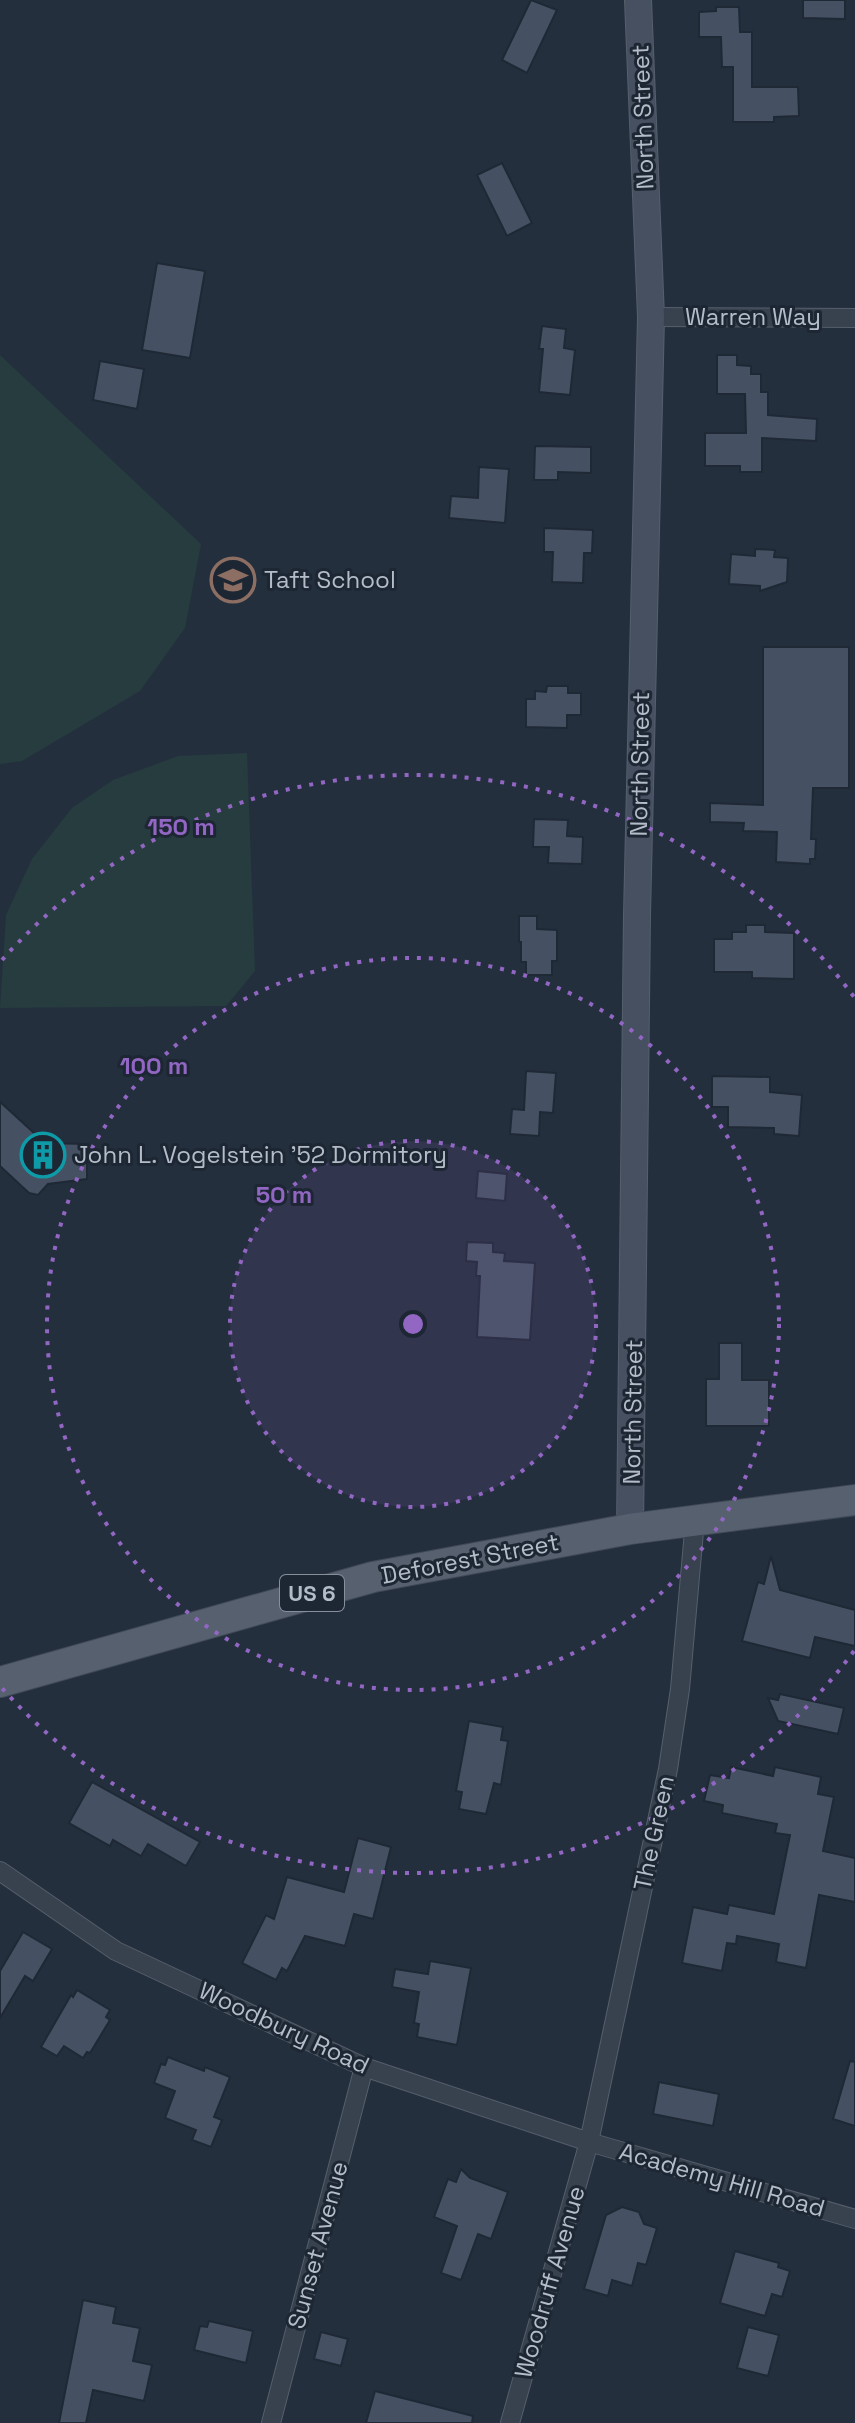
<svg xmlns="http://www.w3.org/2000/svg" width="855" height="2423" font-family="'Space Grotesk',sans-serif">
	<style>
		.green { fill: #263c3f }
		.building { fill: #455162; stroke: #1f2835; stroke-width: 2 }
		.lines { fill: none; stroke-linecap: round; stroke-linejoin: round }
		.street-casing { stroke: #565f6c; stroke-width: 20 }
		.secondary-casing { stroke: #565f6c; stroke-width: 28 }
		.primary-casing { stroke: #414a57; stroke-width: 32 }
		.street { stroke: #38414e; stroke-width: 18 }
		.secondary { stroke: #465061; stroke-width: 26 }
		.primary { stroke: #56606e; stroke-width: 30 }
		.ring { fill: none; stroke: #9266c3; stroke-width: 4; stroke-dasharray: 4 8 }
		.labels { text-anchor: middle; stroke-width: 6; stroke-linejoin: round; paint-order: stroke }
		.shield { fill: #1d2633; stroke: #878f9c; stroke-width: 2 }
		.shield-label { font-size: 22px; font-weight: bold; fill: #b4bcc9 }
		.street-label { font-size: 24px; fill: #b4bcc9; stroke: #1d2633 }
		.poi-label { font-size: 24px; fill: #b4bcc9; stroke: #1d2633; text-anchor: start }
		.centre { fill: #9266c3; stroke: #1d2633; stroke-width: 4 }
		.ring-label { font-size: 24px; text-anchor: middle; font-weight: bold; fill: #9266c3; stroke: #1d2633; stroke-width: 6; stroke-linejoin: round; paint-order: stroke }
	</style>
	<rect width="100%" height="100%" fill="#242f3e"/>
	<g class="green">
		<path d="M0 355 201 544 185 628 140 691 22 761 0 764Z"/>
		<path d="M247 753 255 971 226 1006 0 1008 6 915 32 859 72 808 113 780 178 756Z"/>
	</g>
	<g class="building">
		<path d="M531 0 557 10 527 73 502 60Z"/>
		<path d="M803 0H845V19L803 18Z"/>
		<path d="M716 7H739L740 32H752V87H798L799 116 774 117V122H733V67H722L721 37H699V12L716 11Z"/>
		<path d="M502 163 532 223 507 236 477 175Z"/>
		<path d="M157 263 205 271 190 358 142 350Z"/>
		<path d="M542 326 566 329 564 348 575 350 570 395 539 392 543 349H539Z"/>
		<path d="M717 355H737V365L751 366V374H761V392H768V415L817 419 816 441 762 438V472H740V466H705V433H746L745 394H717Z"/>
		<path d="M100 361 144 369 137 409 93 400Z"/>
		<path d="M535 446 591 447V473L558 472V480H534Z"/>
		<path d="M479 467 509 469 505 523 449 518 451 496 478 498Z"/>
		<path d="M544 528 593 530 592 553H584L583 583 552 582 553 552H544Z"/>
		<path d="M755 549 775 550 774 557 788 558 787 582 760 591V586L729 584 731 554 755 556Z"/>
		<path d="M763 647H849V788H813L811 839H816L815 859H810V864L776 862 777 832 743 831 744 823 710 822V803L763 805Z"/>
		<path d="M547 686H568V693H581V715H567V728L526 727V699H535V691L546 692Z"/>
		<path d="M534 819 568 820 567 836 583 837 582 864 548 863 549 847H533Z"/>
		<path d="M519 916H537V929L557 930V961H552V975H526V962H521V942H519Z"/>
		<path d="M746 925H765V932L794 933V979L752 978V972H714V939H732V932H746Z"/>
		<path d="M526 1071 556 1073 553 1113 540 1112 539 1136 510 1134 512 1109 524 1110Z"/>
		<path d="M712 1076 770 1077V1092L802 1095 799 1136 774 1134V1128L728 1127V1107H712Z"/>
		<path d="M0 1102 45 1143 87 1144V1179L48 1184 38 1195 29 1193 0 1166Z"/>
		<path d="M478 1171 507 1174 505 1201 476 1198Z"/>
		<path d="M467 1242 493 1243V1252L505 1253 504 1261 535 1263 530 1340 477 1337 480 1276H476L477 1262 466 1261Z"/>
		<path d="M719 1343H742V1380H769V1426H706V1379H719Z"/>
		<path d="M771 1556 780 1590 855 1610V1646L815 1637 810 1658 742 1641 758 1582 764 1584Z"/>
		<path d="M780 1694 844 1708 838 1734 778 1721 768 1698 778 1700Z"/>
		<path d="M469 1721 503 1727 501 1740 508 1741 501 1785 494 1783 486 1814 459 1809 462 1792 456 1791Z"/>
		<path d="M731 1767 773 1776 775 1767 821 1777 818 1794 834 1797 823 1851 855 1858V1902L819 1895 806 1968 776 1962 779 1944 737 1936 736 1944 727 1943 722 1971 682 1963 693 1907 727 1914 729 1905 774 1914 790 1835 775 1833 777 1824 722 1813 723 1805 704 1801 710 1775 729 1778Z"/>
		<path d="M92 1782 200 1842 186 1866 148 1844 141 1856 113 1840 110 1846 69 1823Z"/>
		<path d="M358 1838 391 1847 373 1919 354 1914 345 1946 305 1936 287 1971 282 1968 276 1980 242 1963 266 1915 274 1919 287 1877 344 1892Z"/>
		<path d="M23 1932 52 1949 33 1981 25 1976 0 2018V1971Z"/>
		<path d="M430 1961 471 1968 457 2045 417 2037 419 2024 414 2023 419 1992 392 1987 395 1969 428 1974Z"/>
		<path d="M77 1990 110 2010 106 2017 110 2020 90 2053 87 2052 83 2058 64 2046 57 2056 41 2047 71 1995 73 1997Z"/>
		<path d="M168 2057 204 2071 205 2067 230 2077 214 2117 222 2120 211 2147 192 2140 196 2130 165 2118 175 2091 154 2083 161 2064 165 2065Z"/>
		<path d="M850 2061 855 2062V2126L833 2119Z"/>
		<path d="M659 2082 719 2094 713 2126 653 2114Z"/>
		<path d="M461 2169 470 2178 508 2192 491 2239 478 2234 461 2280 441 2273 457 2226 434 2217 448 2179 456 2182Z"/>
		<path d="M622 2207 639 2212 644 2224 657 2228 646 2265 638 2263 632 2286 612 2280 608 2296 584 2289 606 2215Z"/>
		<path d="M735 2251 779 2263 778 2267 790 2271 782 2297 772 2294 765 2316 720 2303Z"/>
		<path d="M83 2300 116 2307 113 2323 140 2328 133 2361 152 2365 144 2401 93 2390 86 2423H59Z"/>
		<path d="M209 2321 253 2331 246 2363 194 2350 200 2326 207 2327Z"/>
		<path d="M748 2327 779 2335 768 2376 737 2368Z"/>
		<path d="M321 2332 348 2339 341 2366 314 2359Z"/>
		<path d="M375 2391 473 2416 472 2423H366Z"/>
	</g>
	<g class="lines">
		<g class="street-casing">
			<g id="street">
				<path d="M651 317 855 318"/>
				<path d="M0 1871 116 1951 364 2067 589 2142 855 2219"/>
				<path d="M271 2423 364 2067"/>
				<path d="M510 2423 589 2142 668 1769 680 1689 695 1520"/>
			</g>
		</g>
		<g class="secondary-casing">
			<path id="secondary" d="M630 1529 637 915 651 317 638 0"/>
		</g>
		<g class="primary-casing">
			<path id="primary" d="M0 1682 373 1577 630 1529 855 1500"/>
		</g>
		<use href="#street" class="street"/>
		<use href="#secondary" class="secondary"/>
		<use href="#primary" class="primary"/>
	</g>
	<circle cx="413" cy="1324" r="183" fill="#9266c3" fill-opacity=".12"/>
	<g class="ring">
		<circle cx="413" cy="1324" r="183"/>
		<circle cx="413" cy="1324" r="366"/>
		<path d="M854 1651A549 549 0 0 1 2 1688M2 960A549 549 0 0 1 854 997"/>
	</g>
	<defs>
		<g id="school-ring" transform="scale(2.3)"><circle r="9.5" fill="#1d2633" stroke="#8d6e63" stroke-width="1.5"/><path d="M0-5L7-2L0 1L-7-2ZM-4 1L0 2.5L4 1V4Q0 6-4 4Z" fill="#8d6e63"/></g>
		<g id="building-ring" transform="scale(2.3)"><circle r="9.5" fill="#1d2633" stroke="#0f9aa8" stroke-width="1.5"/><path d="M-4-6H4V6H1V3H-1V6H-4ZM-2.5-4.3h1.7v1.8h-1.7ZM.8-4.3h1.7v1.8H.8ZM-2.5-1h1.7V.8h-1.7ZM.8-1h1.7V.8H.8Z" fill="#0f9aa8"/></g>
	</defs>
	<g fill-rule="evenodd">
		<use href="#school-ring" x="233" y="580"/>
		<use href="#building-ring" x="43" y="1155"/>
	</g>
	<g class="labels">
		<rect class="shield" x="280" y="1575" width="64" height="36" rx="6"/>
		<g class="shield-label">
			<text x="312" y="1601">US 6</text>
		</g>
		<g class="street-label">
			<text transform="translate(643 117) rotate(-92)" y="8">North Street</text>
			<text x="753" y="325">Warren Way</text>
			<text transform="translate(640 764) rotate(-89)" y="8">North Street</text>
			<text transform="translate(633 1412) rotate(-89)" y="8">North Street</text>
			<text transform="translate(470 1559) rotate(-11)" y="8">Deforest Street</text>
			<text transform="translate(654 1833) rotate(-78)" y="8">The Green</text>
			<text transform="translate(284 2028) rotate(25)" y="8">Woodbury Road</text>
			<text transform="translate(722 2180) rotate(16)" y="8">Academy Hill Road</text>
			<text transform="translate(318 2245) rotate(-75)" y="8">Sunset Avenue</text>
			<text transform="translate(550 2282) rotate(-74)" y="8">Woodruff Avenue</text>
		</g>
		<g class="poi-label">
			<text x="264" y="588">Taft School</text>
			<text x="74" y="1163">John L. Vogelstein '52 Dormitory</text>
		</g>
	</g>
	<circle cx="413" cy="1324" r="12" class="centre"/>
	<g class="ring-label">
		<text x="181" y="835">150 m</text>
		<text x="154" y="1074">100 m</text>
		<text x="284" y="1203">50 m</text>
	</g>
</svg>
